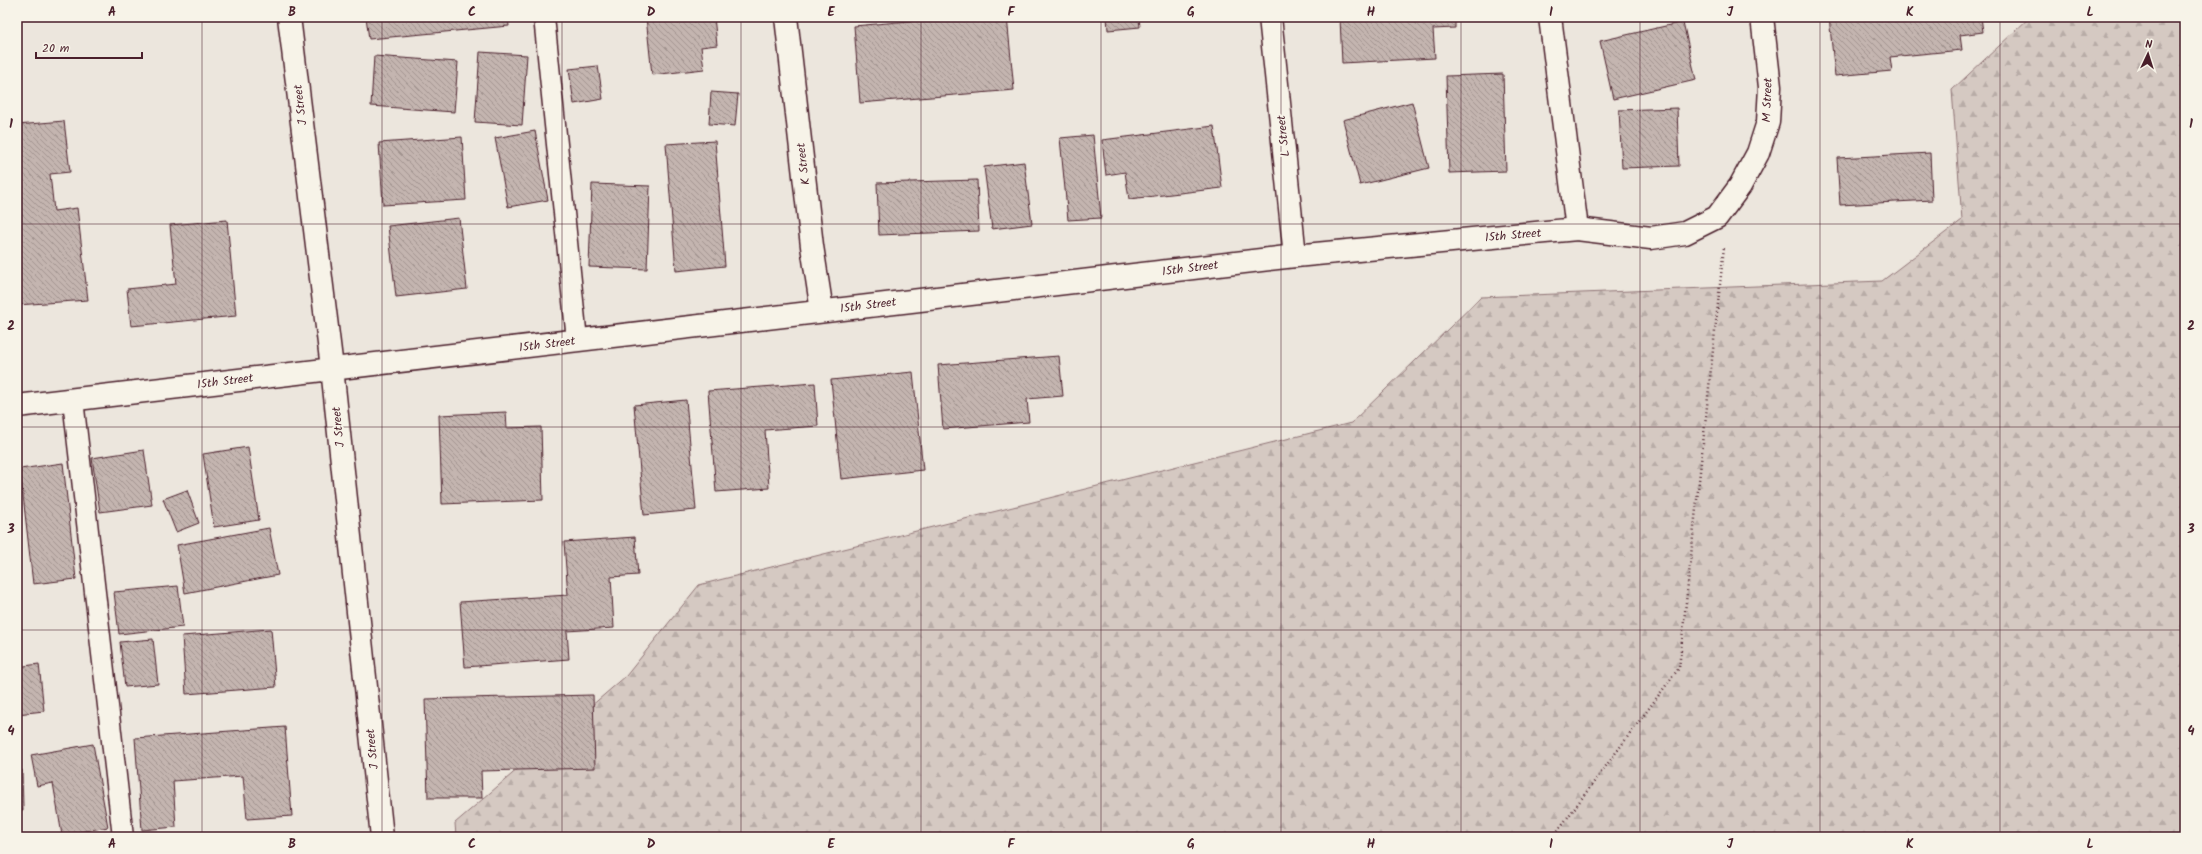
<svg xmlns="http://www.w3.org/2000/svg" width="2202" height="854" font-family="Kalam,sans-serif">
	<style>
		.forest { fill: url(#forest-firs); stroke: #907476 }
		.building { fill: url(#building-back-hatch); stroke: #4a1f2b }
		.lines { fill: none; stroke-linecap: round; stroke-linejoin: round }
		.service-casing { stroke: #4a1f2b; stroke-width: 23 }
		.minor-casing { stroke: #4a1f2b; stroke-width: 25 }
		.tertiary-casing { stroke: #4a1f2b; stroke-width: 25 }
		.path { stroke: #4a1f2b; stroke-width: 2.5; stroke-dasharray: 1 3; stroke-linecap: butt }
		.service { stroke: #f7f3e8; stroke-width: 20 }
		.minor { stroke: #f7f3e8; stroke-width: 22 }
		.tertiary { stroke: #f7f3e8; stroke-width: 22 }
		.grid { fill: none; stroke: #4a1f2b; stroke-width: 1; stroke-opacity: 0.55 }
		.labels { text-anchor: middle; stroke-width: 4; stroke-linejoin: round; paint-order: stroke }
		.street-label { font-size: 12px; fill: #4a1f2b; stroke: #f7f3e8 }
		.neatline { fill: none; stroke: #4a1f2b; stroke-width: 1.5 }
		.grid-label { font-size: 13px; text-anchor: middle; font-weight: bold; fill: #4a1f2b }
	</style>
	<defs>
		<pattern id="forest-firs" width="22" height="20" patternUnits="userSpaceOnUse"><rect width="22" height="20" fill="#d5c9c2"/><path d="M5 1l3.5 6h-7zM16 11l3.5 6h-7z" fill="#b8aca7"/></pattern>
		<pattern id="building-back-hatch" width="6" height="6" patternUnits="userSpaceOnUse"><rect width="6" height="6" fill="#c4b5b0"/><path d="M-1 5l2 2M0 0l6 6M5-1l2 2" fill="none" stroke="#a1938f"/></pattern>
	</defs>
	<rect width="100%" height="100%" fill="#ece6dd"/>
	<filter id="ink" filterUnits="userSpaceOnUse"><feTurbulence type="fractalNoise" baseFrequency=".025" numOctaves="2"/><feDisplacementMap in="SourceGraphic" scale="8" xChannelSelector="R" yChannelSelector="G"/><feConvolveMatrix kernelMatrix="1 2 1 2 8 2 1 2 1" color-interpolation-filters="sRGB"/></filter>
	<g filter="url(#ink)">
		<path class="forest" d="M2030 17H2185V837H456L455 823 626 676 699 585 1351 423 1481 297 1882 281 1962 220 1952 90Z"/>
		<g class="building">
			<path d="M366 17H508L509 26 369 39Z"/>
			<path d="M646 17H714L717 45 701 47 704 69 652 75Z"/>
			<path d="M953 17H1007L1014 90 860 103 854 26Z"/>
			<path d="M1107 17H1139L1140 27 1108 30Z"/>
			<path d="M1455 17V28L1433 29 1435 58 1342 63 1340 18Z"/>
			<path d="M1829 17H1981L1983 32 1960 35 1962 50 1890 57 1892 71 1835 76Z"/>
			<path d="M1683 22 1696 80 1613 99 1600 41Z"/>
			<path d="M480 52 527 55 522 125 475 122Z"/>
			<path d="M374 56 458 62 454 112 371 106Z"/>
			<path d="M598 66 603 99 574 104 569 69Z"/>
			<path d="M1503 74 1506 171 1449 173 1446 76Z"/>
			<path d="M711 92 738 94 735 126 709 124Z"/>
			<path d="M1412 102 1429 168 1360 185 1343 120Z"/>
			<path d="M1677 108 1679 166 1622 168 1619 110Z"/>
			<path d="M64 121 70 172 50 174 54 211 77 208 88 300 17 305V125Z"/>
			<path d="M1214 126 1222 188 1129 199 1125 172 1106 175 1102 140Z"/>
			<path d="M535 131 548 200 508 207 495 138Z"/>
			<path d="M1093 135 1101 218 1068 220 1060 138Z"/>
			<path d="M462 137 466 200 383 205 379 143Z"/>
			<path d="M715 141 725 266 676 271 666 144Z"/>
			<path d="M1930 153 1932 200 1840 205 1837 158Z"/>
			<path d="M1024 162 1032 224 992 229 984 167Z"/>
			<path d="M977 180 979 231 879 235 877 183Z"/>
			<path d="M592 184 650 186 647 269 589 267Z"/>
			<path d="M459 218 467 289 396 297 388 226Z"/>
			<path d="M227 220 236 316 131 326 127 289 176 284 170 225Z"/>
			<path d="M1059 356 1063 396 1027 399 1029 422 943 429 938 365Z"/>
			<path d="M913 372 923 470 841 479 831 380Z"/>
			<path d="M815 383 818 426 765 430 769 488 716 492 708 391Z"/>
			<path d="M686 400 696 510 644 515 634 405Z"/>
			<path d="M506 412 507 428 541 427 543 500 442 504 439 415Z"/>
			<path d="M248 447 259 520 214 527 203 454Z"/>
			<path d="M144 450 152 505 100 512 92 458Z"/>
			<path d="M63 463 76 579 33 584 20 469Z"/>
			<path d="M187 490 199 523 176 532 163 499Z"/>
			<path d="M269 528 278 575 185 593 177 545Z"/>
			<path d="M635 537 638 575 611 577 614 628 567 631 569 659 465 667 460 602 568 595 564 542Z"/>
			<path d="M178 586 183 627 119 634 114 592Z"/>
			<path d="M271 629 276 687 186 694 182 636Z"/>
			<path d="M153 639 158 684 125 687 120 642Z"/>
			<path d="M39 664 44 711 17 714V667Z"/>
			<path d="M593 695 595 768 481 771 482 798H428L425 699Z"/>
			<path d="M285 727 292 816 247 819 243 776 173 781 176 827 142 830 135 738Z"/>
			<path d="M93 744 108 827 62 835 53 783 37 786 31 755Z"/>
			<path d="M17 770H22L23 810H17Z"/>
		</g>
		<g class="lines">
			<g class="service-casing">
				<g id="service">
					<path d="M544 17 577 340"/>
					<path d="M73 400 123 837"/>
				</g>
			</g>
			<g class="minor-casing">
				<g id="minor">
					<path d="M1270 17 1295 256"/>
					<path d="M1550 17 1577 229"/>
					<path d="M17 406 1295 256 1577 229 1651 238 1685 233 1717 217 1740 186 1758 153 1768 122 1770 87 1762 17"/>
				</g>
			</g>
			<g class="tertiary-casing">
				<g id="tertiary">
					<path d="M289 17 332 368 382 837"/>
					<path d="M786 17 812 246 822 311"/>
				</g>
			</g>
			<path class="path" d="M1553 837 1679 668 1724 247"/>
			<use href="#service" class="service"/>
			<use href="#minor" class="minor"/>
			<use href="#tertiary" class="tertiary"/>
		</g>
	</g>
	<path class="grid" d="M202 17V837M382 17V837M562 17V837M741 17V837M921 17V837M1101 17V837M1281 17V837M1461 17V837M1640 17V837M1820 17V837M2000 17V837M17 224H2185M17 427H2185M17 630H2185"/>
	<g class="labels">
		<g class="street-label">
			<text transform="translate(1767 100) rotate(-88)" y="4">M Street</text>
			<text transform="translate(300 105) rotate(-97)" y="4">J Street</text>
			<text transform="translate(1283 136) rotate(-96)" y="4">L Street</text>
			<text transform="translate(803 164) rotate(-97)" y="4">K Street</text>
			<text transform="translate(1513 235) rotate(-5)" y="4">15th Street</text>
			<text transform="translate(1190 268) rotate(-7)" y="4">15th Street</text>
			<text transform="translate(868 305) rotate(-7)" y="4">15th Street</text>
			<text transform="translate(547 344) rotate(-7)" y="4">15th Street</text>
			<text transform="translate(225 381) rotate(-7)" y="4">15th Street</text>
			<text transform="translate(338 427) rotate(-96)" y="4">J Street</text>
			<text transform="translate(372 749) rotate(-96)" y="4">J Street</text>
		</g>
	</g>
	<rect width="2202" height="854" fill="none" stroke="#f7f3e8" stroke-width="44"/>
	<g transform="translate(2148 54) rotate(4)" stroke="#f7f3e8" stroke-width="3" paint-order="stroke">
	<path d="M0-3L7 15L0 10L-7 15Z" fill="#4a1f2b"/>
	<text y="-6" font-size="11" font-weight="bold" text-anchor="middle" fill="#4a1f2b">N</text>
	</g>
	<path d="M36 52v6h106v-6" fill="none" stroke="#4a1f2b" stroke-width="2"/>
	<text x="42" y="52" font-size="12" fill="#4a1f2b" stroke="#f7f3e8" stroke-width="3" paint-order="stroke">20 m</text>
	<rect x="22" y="22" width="2158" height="810" class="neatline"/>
	<g class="grid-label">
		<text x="112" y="16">A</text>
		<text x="292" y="16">B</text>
		<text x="472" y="16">C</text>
		<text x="651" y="16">D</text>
		<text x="831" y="16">E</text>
		<text x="1011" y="16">F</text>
		<text x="1191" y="16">G</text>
		<text x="1371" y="16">H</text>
		<text x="1551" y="16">I</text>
		<text x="1730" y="16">J</text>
		<text x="1910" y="16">K</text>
		<text x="2090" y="16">L</text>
		<text x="11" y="128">1</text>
		<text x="2191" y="128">1</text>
		<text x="11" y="330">2</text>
		<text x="2191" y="330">2</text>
		<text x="11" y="533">3</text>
		<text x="2191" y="533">3</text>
		<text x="11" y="735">4</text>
		<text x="2191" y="735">4</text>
		<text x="112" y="848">A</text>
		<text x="292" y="848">B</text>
		<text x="472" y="848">C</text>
		<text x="651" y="848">D</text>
		<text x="831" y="848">E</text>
		<text x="1011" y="848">F</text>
		<text x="1191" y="848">G</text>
		<text x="1371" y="848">H</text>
		<text x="1551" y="848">I</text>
		<text x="1730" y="848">J</text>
		<text x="1910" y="848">K</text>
		<text x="2090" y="848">L</text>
	</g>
</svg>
